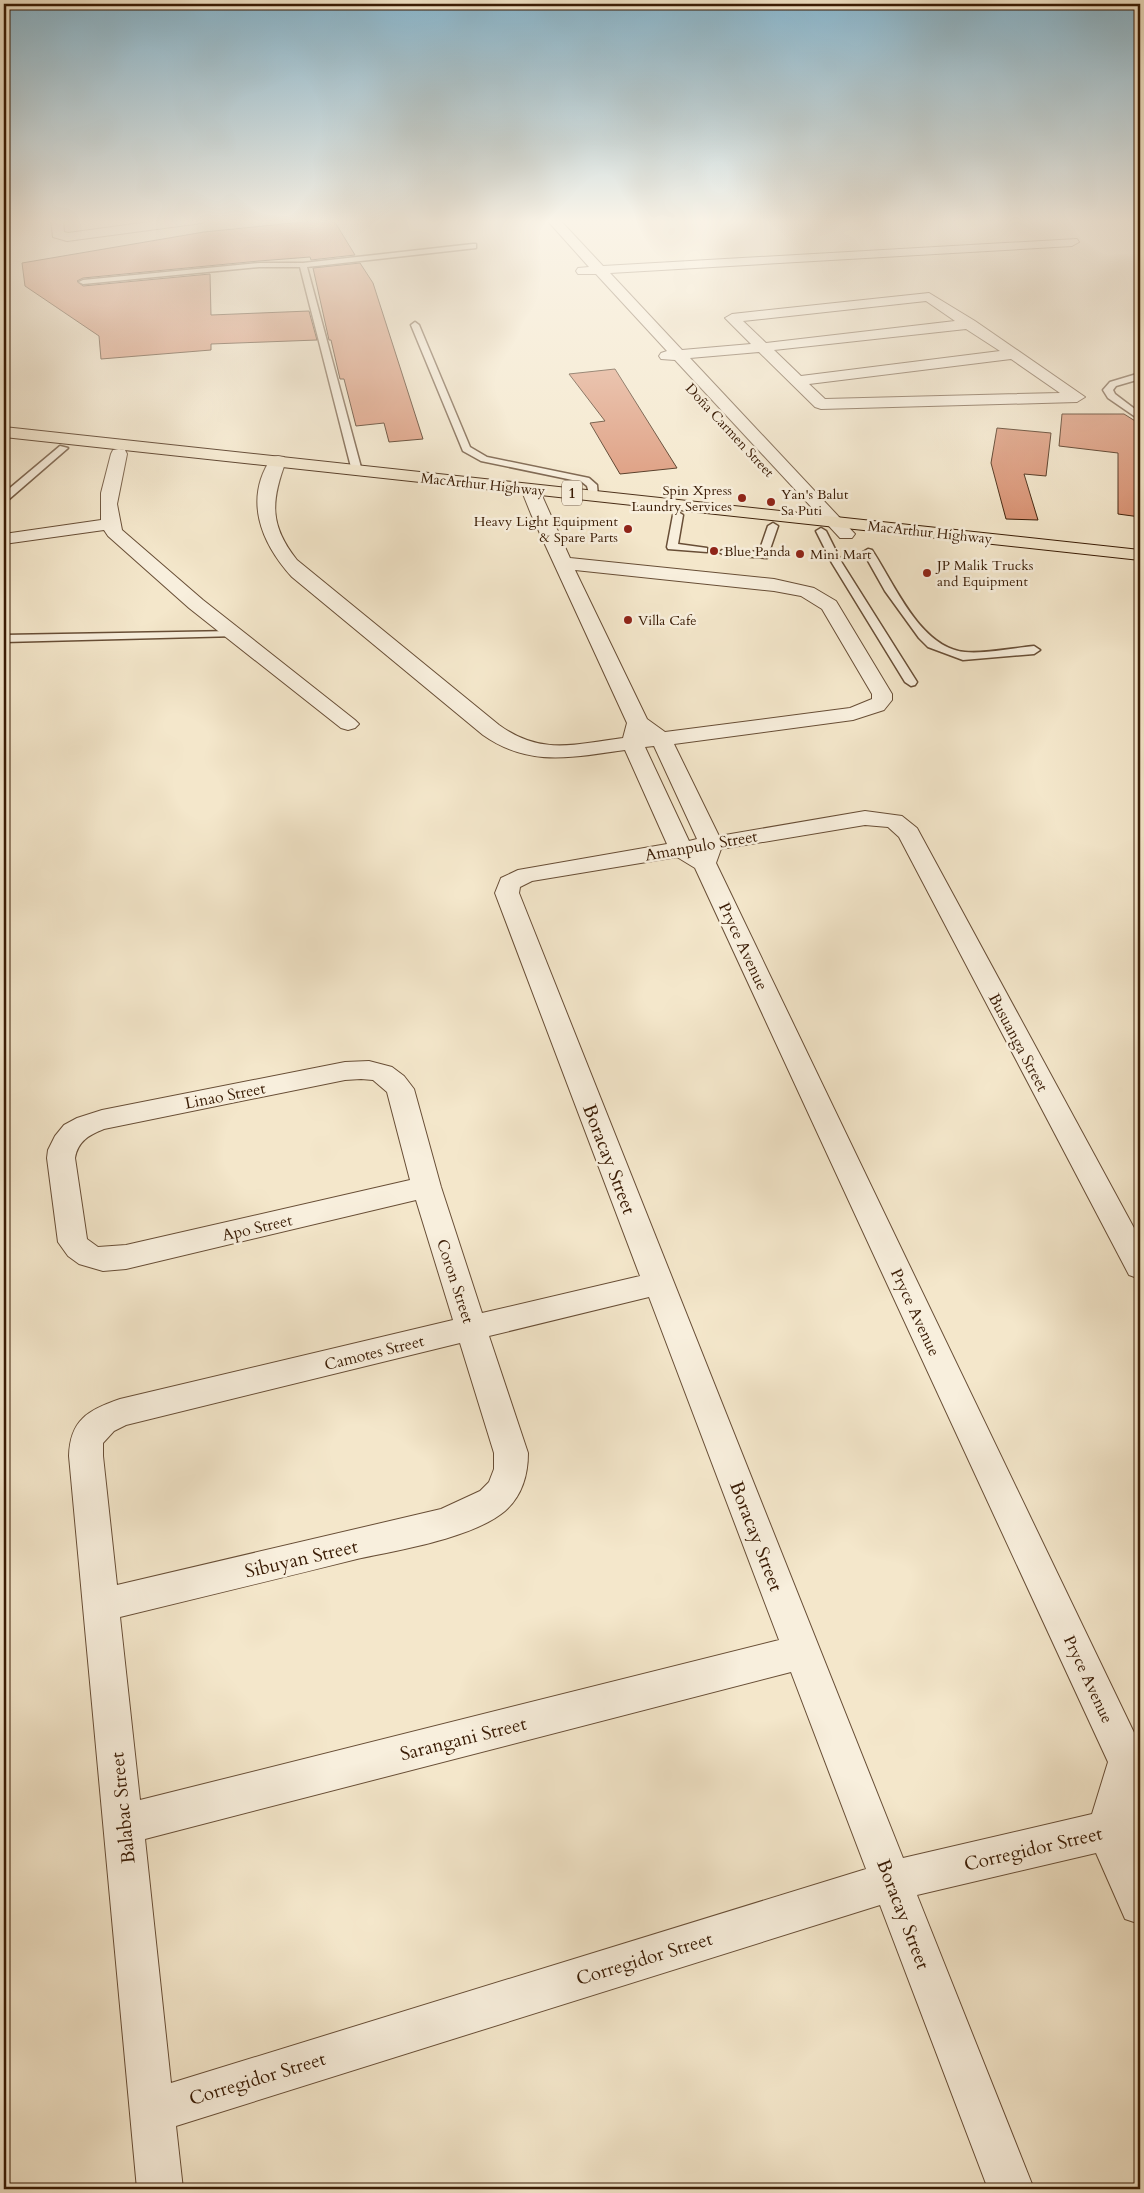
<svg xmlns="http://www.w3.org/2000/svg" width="1144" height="2193" font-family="Cardo,serif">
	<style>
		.building { fill: #da9273; stroke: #391b04 }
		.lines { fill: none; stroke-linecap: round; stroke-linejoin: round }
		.service-casing { stroke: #684e36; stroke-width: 3 }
		.minor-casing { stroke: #684e36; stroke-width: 2 }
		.trunk-casing { stroke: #391b04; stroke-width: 2 }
		.service { fill: #f8efdd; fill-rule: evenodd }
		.minor { fill: #f8efdd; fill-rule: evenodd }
		.trunk { fill: #f4e7cb; fill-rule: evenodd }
		.poi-dot { fill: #8f2418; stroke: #f8efdd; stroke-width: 2 }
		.labels { text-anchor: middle; stroke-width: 5; stroke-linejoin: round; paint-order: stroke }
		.far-street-label { font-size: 14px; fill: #391b04; stroke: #f8efdd }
		.far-poi-label { font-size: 14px; fill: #391b04; stroke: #f8efdd; text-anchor: start }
		.shield { fill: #f8efdd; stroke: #725b45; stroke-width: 1 }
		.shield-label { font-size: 15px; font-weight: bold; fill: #391b04 }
		.street-label { font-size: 16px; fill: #391b04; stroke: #f8efdd }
		.near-street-label { font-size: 19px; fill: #391b04; stroke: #f8efdd }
	</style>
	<rect width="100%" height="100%" fill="#f4e7cb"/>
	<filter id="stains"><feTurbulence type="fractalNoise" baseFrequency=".004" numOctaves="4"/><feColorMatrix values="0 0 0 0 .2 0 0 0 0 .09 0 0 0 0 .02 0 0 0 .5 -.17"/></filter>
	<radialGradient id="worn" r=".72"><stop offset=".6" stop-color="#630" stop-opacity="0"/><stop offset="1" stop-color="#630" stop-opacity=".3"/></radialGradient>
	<g class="building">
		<path d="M333 219 355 255 311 260 310 257 259 261 83 278 77 281 83 286 210 274 211 315 309 311 317 340 211 344V350L101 359 99 336 25 286 22 263 204 232Z"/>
		<path d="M360 263 373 283 423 439 389 442 384 423 356 426 344 379H340L331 340H329L313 268Z"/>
		<path d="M615 369 677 468 620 474 590 423 605 421 569 374Z"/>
		<path d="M1062 414H1124L1140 424V517L1118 514V453L1059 446Z"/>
		<path d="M997 428 1051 433 1046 476 1024 474 1038 520 1006 519 991 463Z"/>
	</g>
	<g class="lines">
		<g class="service-casing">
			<g id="service">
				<path d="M1133 219H1140V222L1134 221Z"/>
				<path d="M473 244H476V248L307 267 362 471 357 474 352 471 300 267H259L83 284 79 282 83 280 259 263H303Z"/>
				<path d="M415 322 419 325 470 447 487 457 589 478 597 485 598 497H590L587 486 582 482 481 461 463 451 411 325Z"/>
				<path d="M1140 373V379L1116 386 1113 390 1115 394 1140 413V420L1108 398 1103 390 1110 382Z"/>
				<path d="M60 446 68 448 8 500 4 501V493Z"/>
				<path d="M678 512 683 515 678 544 707 548V552L668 549 667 547 673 515Z"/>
				<path d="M773 523 778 526 767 558 724 555 719 552 724 549 759 552 768 526Z"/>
				<path d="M821 528 826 531 842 563 917 682 915 685 911 686 905 682 832 563 816 531Z"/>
				<path d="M868 549 872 550C894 583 920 648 965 652 985 654 1013 648 1034 646L1040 650 1034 654 963 660 928 647 919 638 885 591 863 552Z"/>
				<path d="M234 631 240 634 238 636 4 642V635Z"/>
			</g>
		</g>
		<g class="minor-casing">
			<g id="minor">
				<path d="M51 219H63L64 232 68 233 171 219H208L202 223 67 241 53 237Z"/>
				<path d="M546 219H559L603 266 1077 239 1079 242 1072 246 610 273 682 350 751 344 725 318 732 314 929 293 975 321 1085 397 1077 402 821 409 815 407 759 352 690 358 855 534 852 538H840L675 360 661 359 659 356 661 353 667 351 596 274H578L576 271 578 268 589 267ZM926 301 955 321 766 343 743 321ZM966 329 1000 351 801 376 774 350ZM1011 359 1060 393 825 399 809 384Z"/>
				<path d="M119 449 125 450 127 454 117 504 122 530 203 600 355 720 359 724 355 728 348 730 341 728 189 608 108 536 104 530 4 544V534L101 520V493L111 454 113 450Z"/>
				<path d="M278 456 284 457 286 461C271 501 269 525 297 560L499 725C541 756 575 744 623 738L627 723 531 514 521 489 524 485H536L539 489 570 558 774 579 814 588 836 601 892 694V700L884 710 853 720 674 744 719 836 865 811 902 816 917 828 1140 1239V1279L1129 1275 899 837 888 827 865 825 721 849 716 863 1140 1745V1790L1135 1804 1140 1803V1843L1134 1844 1140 1858V1924L1125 1919 1096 1853 917 1895 1034 2189H988L880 1905 176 2126 183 2189H137L69 1456C70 1420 88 1410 120 1399L453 1320 416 1200 126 1269 103 1271 79 1264 68 1256 58 1242 47 1158 48 1150 55 1136 64 1125 77 1118 102 1110 345 1062 369 1061 392 1067 404 1076 414 1089 441 1187 482 1313 640 1276 495 893 501 878 518 870 667 844 625 750C572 757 530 768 483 735L292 577C261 543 243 499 272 457ZM575 570 774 591 801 596 822 609 872 694V699L850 708 665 732 647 719ZM654 746 697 839 689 841 645 747ZM677 857 695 868 1108 1762 1092 1814 903 1858 519 893 520 887 532 881ZM361 1079 373 1080 387 1092 410 1180 126 1245 98 1247 87 1239 75 1158C78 1141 89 1135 104 1129L345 1080ZM649 1297 779 1640 140 1800 120 1617C199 1598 278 1579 357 1559 399 1550 473 1538 505 1511 522 1496 528 1475 528 1453L489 1336ZM460 1343 494 1453V1469L489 1482 480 1491 441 1509 117 1585 103 1456V1443L114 1431 126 1425ZM791 1672 866 1869 171 2083 145 1839Z"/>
			</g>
		</g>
		<g class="trunk-casing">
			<path id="trunk" d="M4 427 1140 550V560L4 437Z"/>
		</g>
		<use href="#service" class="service"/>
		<use href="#minor" class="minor"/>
		<use href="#trunk" class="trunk"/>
	</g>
	<linearGradient id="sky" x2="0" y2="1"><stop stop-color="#89b9d2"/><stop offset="0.42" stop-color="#faf4e8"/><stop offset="1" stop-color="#faf4e8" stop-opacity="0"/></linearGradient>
	<rect width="1144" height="526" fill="url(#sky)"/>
	<g class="poi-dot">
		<circle cx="742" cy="498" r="5"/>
		<circle cx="771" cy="502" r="5"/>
		<circle cx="628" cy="529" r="5"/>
		<circle cx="714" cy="551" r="5"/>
		<circle cx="800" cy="554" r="5"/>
		<circle cx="927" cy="573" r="5"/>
		<circle cx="628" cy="620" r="5"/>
	</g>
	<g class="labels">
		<g class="far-street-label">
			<text transform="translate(730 430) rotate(47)" y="5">Doña Carmen Street</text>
			<text transform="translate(483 484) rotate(6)" y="5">MacArthur Highway</text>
			<text transform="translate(930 532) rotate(6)" y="5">MacArthur Highway</text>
		</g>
		<g class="far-poi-label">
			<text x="732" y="495" text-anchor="end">Spin Xpress<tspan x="732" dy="16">Laundry Services</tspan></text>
			<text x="781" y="499">Yan's Balut<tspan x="781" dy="16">Sa Puti</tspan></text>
			<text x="618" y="526" text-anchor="end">Heavy Light Equipment<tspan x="618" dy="16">&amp; Spare Parts</tspan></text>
			<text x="724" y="556">Blue Panda</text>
			<text x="810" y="559">Mini Mart</text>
			<text x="937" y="570">JP Malik Trucks<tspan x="937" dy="16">and Equipment</tspan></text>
			<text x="638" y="625">Villa Cafe</text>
		</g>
		<rect class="shield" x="562" y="480.5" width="20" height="25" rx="4"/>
		<g class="shield-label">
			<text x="572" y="498">1</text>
		</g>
		<g class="street-label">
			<text transform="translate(701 845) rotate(-10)" y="6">Amanpulo Street</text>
			<text transform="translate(744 946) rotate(65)" y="6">Pryce Avenue</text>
			<text transform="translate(1019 1042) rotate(62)" y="6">Busuanga Street</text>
			<text transform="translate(225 1095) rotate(-11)" y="6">Linao Street</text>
			<text transform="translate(257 1227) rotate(-13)" y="6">Apo Street</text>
			<text transform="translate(456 1281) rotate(72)" y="6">Coron Street</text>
			<text transform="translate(916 1312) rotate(65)" y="6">Pryce Avenue</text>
			<text transform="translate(374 1352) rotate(-14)" y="6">Camotes Street</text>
			<text transform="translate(1089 1679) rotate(65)" y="6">Pryce Avenue</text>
		</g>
		<g class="near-street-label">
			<text transform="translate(610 1159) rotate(69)" y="7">Boracay Street</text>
			<text transform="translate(757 1536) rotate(69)" y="7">Boracay Street</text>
			<text transform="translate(301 1558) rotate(-13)" y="7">Sibuyan Street</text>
			<text transform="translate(463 1738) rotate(-14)" y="7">Sarangani Street</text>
			<text transform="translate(122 1808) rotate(-96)" y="7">Balabac Street</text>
			<text transform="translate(1033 1848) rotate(-13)" y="7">Corregidor Street</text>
			<text transform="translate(904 1914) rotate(69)" y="7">Boracay Street</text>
			<text transform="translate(644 1958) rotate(-17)" y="7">Corregidor Street</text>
			<text transform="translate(257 2078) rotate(-17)" y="7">Corregidor Street</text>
		</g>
	</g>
	<rect width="1144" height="2193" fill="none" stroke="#f4e7cb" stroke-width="20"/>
	<rect x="5" y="5" width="1134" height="2183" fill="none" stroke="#391b04" stroke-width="2.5"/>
	<rect x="10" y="10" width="1124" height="2173" fill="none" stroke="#391b04"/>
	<rect width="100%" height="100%" filter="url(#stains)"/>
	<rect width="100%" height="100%" fill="url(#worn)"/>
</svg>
